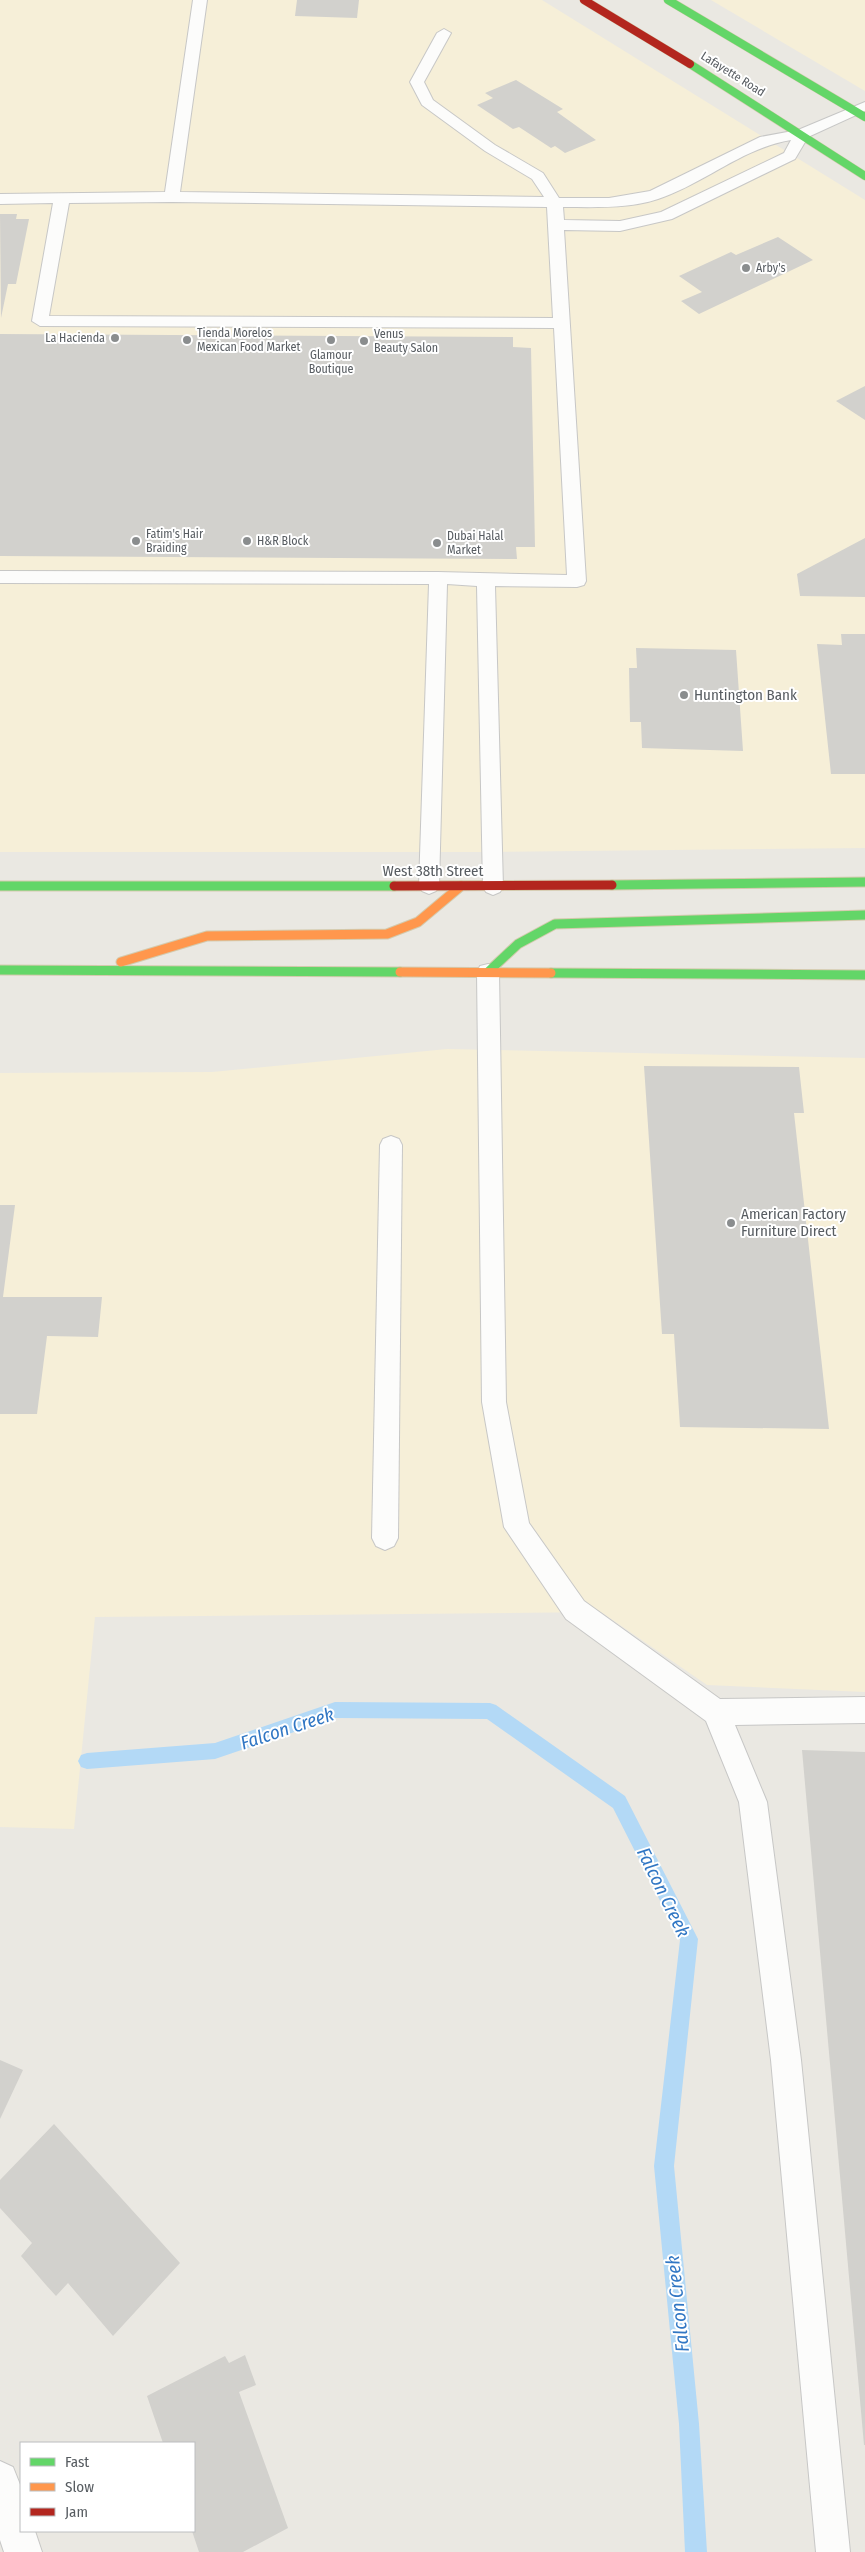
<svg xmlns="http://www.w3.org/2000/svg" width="865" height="2552" font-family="'Fira Sans Condensed',sans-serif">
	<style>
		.commercial { fill: #f6efd8 }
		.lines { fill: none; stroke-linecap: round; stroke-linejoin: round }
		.stream { fill: #b3d9f6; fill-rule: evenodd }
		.building { fill: #d2d1cd }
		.lane-casing { stroke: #c7c7c6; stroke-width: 2 }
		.street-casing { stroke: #c7c7c6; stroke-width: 2 }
		.fast-far1-casing { stroke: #d4caad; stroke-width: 9 }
		.fast-casing { stroke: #d4caad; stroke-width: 11 }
		.slow-casing { stroke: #d4caad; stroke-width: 11 }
		.jam-far1-casing { stroke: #d4caad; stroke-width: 9 }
		.jam-casing { stroke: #d4caad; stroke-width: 11 }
		.lane { fill: #fcfcfb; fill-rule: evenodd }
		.street { fill: #fcfcfb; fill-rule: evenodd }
		.fast-far1 { stroke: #63d668; stroke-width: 8 }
		.fast { stroke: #63d668; stroke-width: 9 }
		.slow { stroke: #ff974d; stroke-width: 9 }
		.jam-far1 { stroke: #b3261e; stroke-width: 8 }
		.jam { stroke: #b3261e; stroke-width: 9 }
		.poi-dot { fill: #8a8d8e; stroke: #fff; stroke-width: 2 }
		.labels { text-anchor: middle; stroke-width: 4; stroke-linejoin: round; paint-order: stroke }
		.far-street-label { font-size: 12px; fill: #575c61; stroke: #fff }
		.far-poi-label { font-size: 12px; fill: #575c61; stroke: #fff; text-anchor: start }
		.poi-label { font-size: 15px; fill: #575c61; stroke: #fff; text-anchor: start }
		.street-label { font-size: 15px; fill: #575c61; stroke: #fff }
		.near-water-label { font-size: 19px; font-style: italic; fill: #3177c4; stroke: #fff }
	</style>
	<rect width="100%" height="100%" fill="#eae8e2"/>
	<g class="commercial">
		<path d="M0 0H542L865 200V848L492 852H0Z"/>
		<path d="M711 0H865V91Z"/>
		<path d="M447 1049 865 1058V1692L707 1685 601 1612 95 1617 74 1829 0 1827V1073L212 1072Z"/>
	</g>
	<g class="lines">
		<path class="stream" d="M335 1702 490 1703 496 1705 625 1796 695 1933 698 1939 674 2166 699 2424 707 2552H685L679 2424 654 2166 680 1940 613 1808 487 1719 335 1718 215 1759 87 1769 81 1767 78 1761 81 1755 87 1753 215 1743Z"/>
	</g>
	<g class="building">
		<path d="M297 0H359L357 18 295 16Z"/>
		<path d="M516 80 563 109 557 112 596 140 565 153 555 146 551 148 519 127 513 129 477 105 493 98 485 93Z"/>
		<path d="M0 214H17L16 219H29L16 284H8L1 318Z"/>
		<path d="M778 237 813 260 699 314 681 301 702 292 679 276 731 252 736 255Z"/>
		<path d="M0 334 513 337V347L531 348 535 547H516L517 559 0 556Z"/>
		<path d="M865 386V420L836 401Z"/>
		<path d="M865 538V597L800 596 797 574Z"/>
		<path d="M841 634H865V774H831L817 644 842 645Z"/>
		<path d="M636 648 736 650 743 751 642 748 641 722H630L629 668H637Z"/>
		<path d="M644 1066 799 1067 804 1113H794L829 1429 680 1427 674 1334H662Z"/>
		<path d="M0 1205H15L3 1297H102L98 1337 47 1336 37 1414H0Z"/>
		<path d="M802 1750 865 1752V2445H864Z"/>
		<path d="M0 2060 23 2070 0 2119Z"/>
		<path d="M54 2124 180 2263 113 2336 68 2283 56 2296 46 2285 21 2256 32 2243 0 2208V2180Z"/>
		<path d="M245 2355 256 2385 239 2392 288 2528 243 2552H199L192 2531 194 2443H163L147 2396 225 2356 229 2363Z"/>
	</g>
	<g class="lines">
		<g class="lane-casing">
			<g id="lane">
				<path d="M193 0H207L180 192 544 197 532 179 485 151 422 105 410 82 437 33 444 29 451 33 424 82 433 100 495 145 543 173 559 198H609L650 191 760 137 798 130 865 102V111L808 137 795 159 672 219 620 231 564 230 586 581 584 585 577 587 495 586 503 887 500 892 493 895 486 892 483 887 477 586 447 584 439 886 436 891 429 894 422 891 419 886 429 584 0 583V571L438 572 567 575 554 328 40 326 32 321 53 203 0 204V194L165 192ZM791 140 784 153 661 212 620 221 564 220 563 207C595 207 628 209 658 199 704 184 742 148 791 140ZM172 202 547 207 553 318 49 316 69 203Z"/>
				<path d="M488 964 496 966 499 972 506 1402 529 1523 584 1601 720 1699 865 1697V1723L735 1725 767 1802 801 2060 850 2552H816L771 2060 739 1802 706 1721 566 1619 504 1527 482 1402 477 972 480 966Z"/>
				<path d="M391 1136 399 1139 402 1145 398 1538 394 1546 385 1550 376 1546 372 1538 380 1145 383 1139Z"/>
			</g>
		</g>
		<g class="street-casing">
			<path id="street" d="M0 2461 13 2467 21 2487V2531H35L42 2552H4L0 2540Z"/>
		</g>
		<g class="fast-far1-casing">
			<g id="fast-far1">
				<path d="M668 0 865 117"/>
				<path d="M690 64 865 176"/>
			</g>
		</g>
		<g class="fast-casing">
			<g id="fast">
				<path d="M612 885 865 882"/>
				<path d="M0 886H394"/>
				<path d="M0 970 400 972"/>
				<path d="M488 972 518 944 555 924 865 915"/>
				<path d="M551 973 865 975"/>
			</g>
		</g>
		<g class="slow-casing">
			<g id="slow">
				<path d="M121 962 207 936 387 934 418 922 461 886"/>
				<path d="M400 972 551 973"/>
			</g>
		</g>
		<g class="jam-far1-casing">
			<path id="jam-far1" d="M584 0 690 64"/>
		</g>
		<g class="jam-casing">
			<path id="jam" d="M394 886 612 885"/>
		</g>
		<use href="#lane" class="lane"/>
		<use href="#street" class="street"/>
		<use href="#fast-far1" class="fast-far1"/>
		<use href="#fast" class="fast"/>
		<use href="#slow" class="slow"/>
		<use href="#jam-far1" class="jam-far1"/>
		<use href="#jam" class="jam"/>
	</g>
	<g class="poi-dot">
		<circle cx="746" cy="268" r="5"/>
		<circle cx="115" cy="338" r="5"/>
		<circle cx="187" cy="340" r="5"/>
		<circle cx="331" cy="340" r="5"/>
		<circle cx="364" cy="341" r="5"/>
		<circle cx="136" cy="541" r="5"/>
		<circle cx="247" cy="541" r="5"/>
		<circle cx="437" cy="543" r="5"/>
		<circle cx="684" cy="695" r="5"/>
		<circle cx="731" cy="1223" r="5"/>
	</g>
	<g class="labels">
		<g class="far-street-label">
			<text transform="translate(733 74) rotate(32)" y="4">Lafayette Road</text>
		</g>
		<g class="far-poi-label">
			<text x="756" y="272">Arby's</text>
			<text x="197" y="337">Tienda Morelos<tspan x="197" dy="14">Mexican Food Market</tspan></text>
			<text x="374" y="338">Venus<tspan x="374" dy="14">Beauty Salon</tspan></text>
			<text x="105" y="342" text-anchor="end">La Hacienda</text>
			<text x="331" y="359" text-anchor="middle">Glamour<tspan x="331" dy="14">Boutique</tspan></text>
			<text x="146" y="538">Fatim's Hair<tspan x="146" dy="14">Braiding</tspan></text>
			<text x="447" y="540">Dubai Halal<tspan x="447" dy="14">Market</tspan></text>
			<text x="257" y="545">H&amp;R Block</text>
		</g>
		<g class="poi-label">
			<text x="694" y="700">Huntington Bank</text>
			<text x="741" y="1219">American Factory<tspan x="741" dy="17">Furniture Direct</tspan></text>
		</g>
		<g class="street-label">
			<text x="433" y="876">West 38th Street</text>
		</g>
		<g class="near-water-label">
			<text transform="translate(287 1728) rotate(-18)" y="7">Falcon Creek</text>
			<text transform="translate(664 1892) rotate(64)" y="7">Falcon Creek</text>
			<text transform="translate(677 2304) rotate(-96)" y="7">Falcon Creek</text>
		</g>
	</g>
	<rect x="20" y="2442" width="175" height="90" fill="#ffffff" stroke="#bcbec0"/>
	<rect x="30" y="2458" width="25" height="8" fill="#63d668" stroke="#bcbec0"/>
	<text x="65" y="2467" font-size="15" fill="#575c61">Fast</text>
	<rect x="30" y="2483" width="25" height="8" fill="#ff974d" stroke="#bcbec0"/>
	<text x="65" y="2492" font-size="15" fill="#575c61">Slow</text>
	<rect x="30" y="2508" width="25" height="8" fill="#b3261e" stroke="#bcbec0"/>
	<text x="65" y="2517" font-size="15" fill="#575c61">Jam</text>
</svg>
